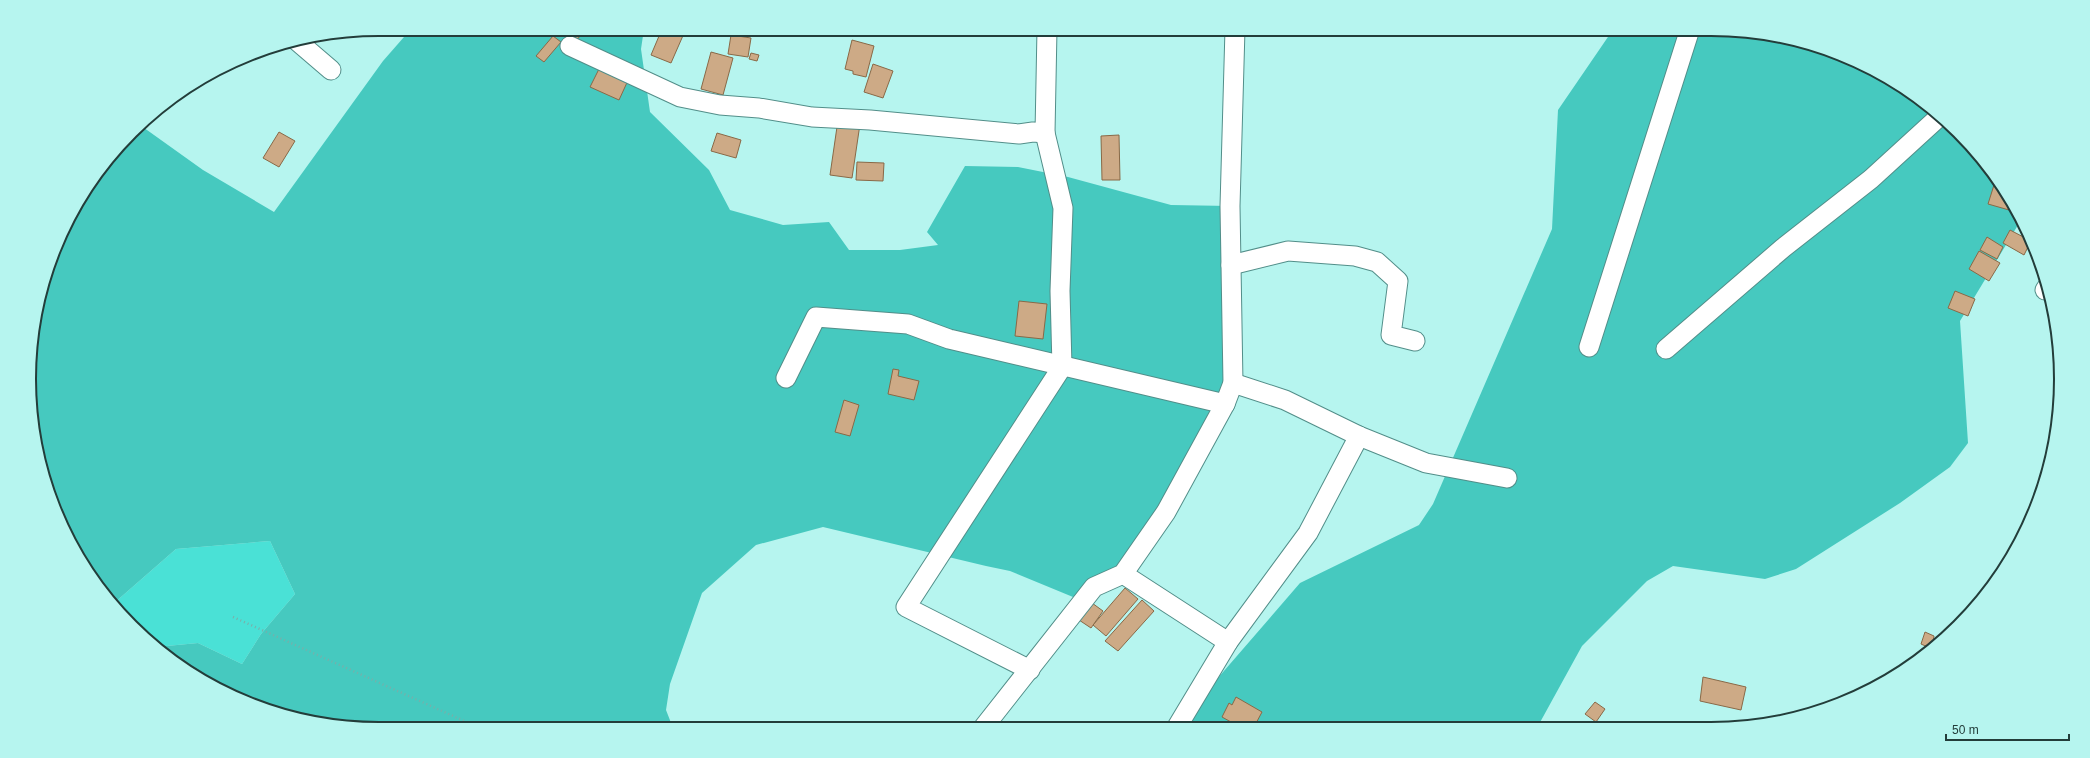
<svg xmlns="http://www.w3.org/2000/svg" width="2090" height="758" font-family="Helvetica,sans-serif">
	<style>
		.green { fill: #4ae1d6 }
		.forest { fill: #46c9bf }
		.building { fill: #cdaa86; stroke: #896947 }
		.lines { fill: none; stroke-linecap: round; stroke-linejoin: round }
		.minor-casing { stroke: #528e89; stroke-width: 21 }
		.path { stroke: #7cada8; stroke-width: 2.5; stroke-dasharray: 1 3; stroke-linecap: butt }
		.minor { stroke: #fff; stroke-width: 19 }
		.rim { fill: none; stroke: #233d3a; stroke-width: 2 }
	</style>
	<rect width="100%" height="100%" fill="#b6f5ef"/>
	<path class="green" d="M270 541 295 594 261 634 242 664 198 643 156 647 132 627 113 604 176 549Z"/>
	<g class="forest">
		<path d="M411 29H644L641 49 650 112 709 170 730 210 783 225 829 222 849 250H900L938 245 927 232 965 166 1018 167 1068 177 1171 205 1230 206 1238 351 1214 437 1115 568 1073 597 1010 571 986 566 823 527 756 545 702 593 670 684 666 710 673 728 379 729 289 717 184 670 156 647 198 643 242 664 261 634 295 594 270 541 176 549 113 604 88 574 41 469 30 402 32 334 65 224 101 166 140 125 203 170 274 212 383 61Z"/>
		<path d="M1616 29H1711L1801 41 1866 65 1924 101 1974 148 2014 204 2021 220 1960 321 1968 443 1950 467 1900 503 1796 569 1765 579 1673 566 1647 581 1582 646 1538 726 1187 727 1217 679 1300 583 1419 525 1433 504 1552 229 1558 110 1610 34Z"/>
	</g>
	<g class="building">
		<path d="M573 29 584 31 576 41 568 35Z"/>
		<path d="M662 29 685 31 671 63 651 55Z"/>
		<path d="M731 35 751 38 748 57 728 54Z"/>
		<path d="M553 36 561 42 544 62 536 56Z"/>
		<path d="M852 40 874 46 866 77 853 74V71L845 69Z"/>
		<path d="M711 52 733 58 723 95 701 89Z"/>
		<path d="M751 53 759 55 757 61 749 59Z"/>
		<path d="M602 63 630 76 619 100 590 87Z"/>
		<path d="M873 64 893 71 883 98 864 92Z"/>
		<path d="M838 120 860 124 852 178 830 175Z"/>
		<path d="M279 132 295 141 279 167 263 158Z"/>
		<path d="M717 133 741 140 736 158 711 151Z"/>
		<path d="M1119 135 1120 180H1102L1101 136Z"/>
		<path d="M857 162 884 163 883 181 856 180Z"/>
		<path d="M1994 185 2002 187 2012 201 2009 210 1988 204Z"/>
		<path d="M2010 230 2031 241 2024 255 2003 243Z"/>
		<path d="M1987 237 2003 247 1997 259 1980 250Z"/>
		<path d="M1979 251 2000 263 1989 281 1969 269Z"/>
		<path d="M1955 291 1975 299 1968 316 1948 308Z"/>
		<path d="M1019 301 1047 304 1043 339 1015 336Z"/>
		<path d="M893 369 899 370 898 376 919 381 914 400 888 394Z"/>
		<path d="M844 400 859 405 850 436 835 432Z"/>
		<path d="M1125 588 1138 599 1106 636 1093 625Z"/>
		<path d="M1142 600 1154 611 1118 651 1105 641Z"/>
		<path d="M1092 603 1103 611 1091 628 1079 620Z"/>
		<path d="M1925 632 1934 636 1932 649 1921 644Z"/>
		<path d="M1703 677 1746 687 1741 710 1700 701Z"/>
		<path d="M1236 697 1262 712 1254 727H1240L1222 717 1229 703 1232 705Z"/>
		<path d="M1595 702 1605 709 1596 722 1585 714Z"/>
	</g>
	<g class="lines">
		<g class="minor-casing">
			<g id="minor">
				<path d="M296 40 331 70"/>
				<path d="M570 46 680 97 720 105 759 108 812 117 870 120 1019 134 1033 132 1045 133 1047 29"/>
				<path d="M1231 265 1288 251 1355 256 1377 262 1398 281 1391 335 1415 341"/>
				<path d="M2045 290 2047 287"/>
				<path d="M1589 347 1690 29"/>
				<path d="M1666 349 1783 248 1871 179 1940 116"/>
				<path d="M786 378 816 317 908 324 949 339 1225 404"/>
				<path d="M1233 383 1285 400 1359 436 1426 463 1507 478"/>
				<path d="M1123 574 1228 642"/>
				<path d="M1030 670 906 607 1062 367 1060 291 1063 208 1045 133"/>
				<path d="M1177 727 1228 642 1308 533 1359 436"/>
				<path d="M983 728 1094 587 1123 574 1166 512 1225 404 1233 383 1230 206 1235 29"/>
			</g>
		</g>
		<path class="path" d="M233 617 482 729"/>
		<use href="#minor" class="minor"/>
	</g>
	<path d="M0 0H2090V758H0ZM379 36H1711A343 343 0 0 1 2054 379V379A343 343 0 0 1 1711 722H379A343 343 0 0 1 36 379V379A343 343 0 0 1 379 36Z" fill="#b6f5ef" fill-rule="evenodd"/>
	<path class="rim" d="M379 36H1711A343 343 0 0 1 2054 379V379A343 343 0 0 1 1711 722H379A343 343 0 0 1 36 379V379A343 343 0 0 1 379 36Z"/>
	<path d="M1946 734v6h123v-6" fill="none" stroke="#233d3a" stroke-width="2"/>
	<text x="1952" y="734" font-size="12" fill="#233d3a" stroke="#b6f5ef" stroke-width="3" paint-order="stroke">50 m</text>
</svg>
